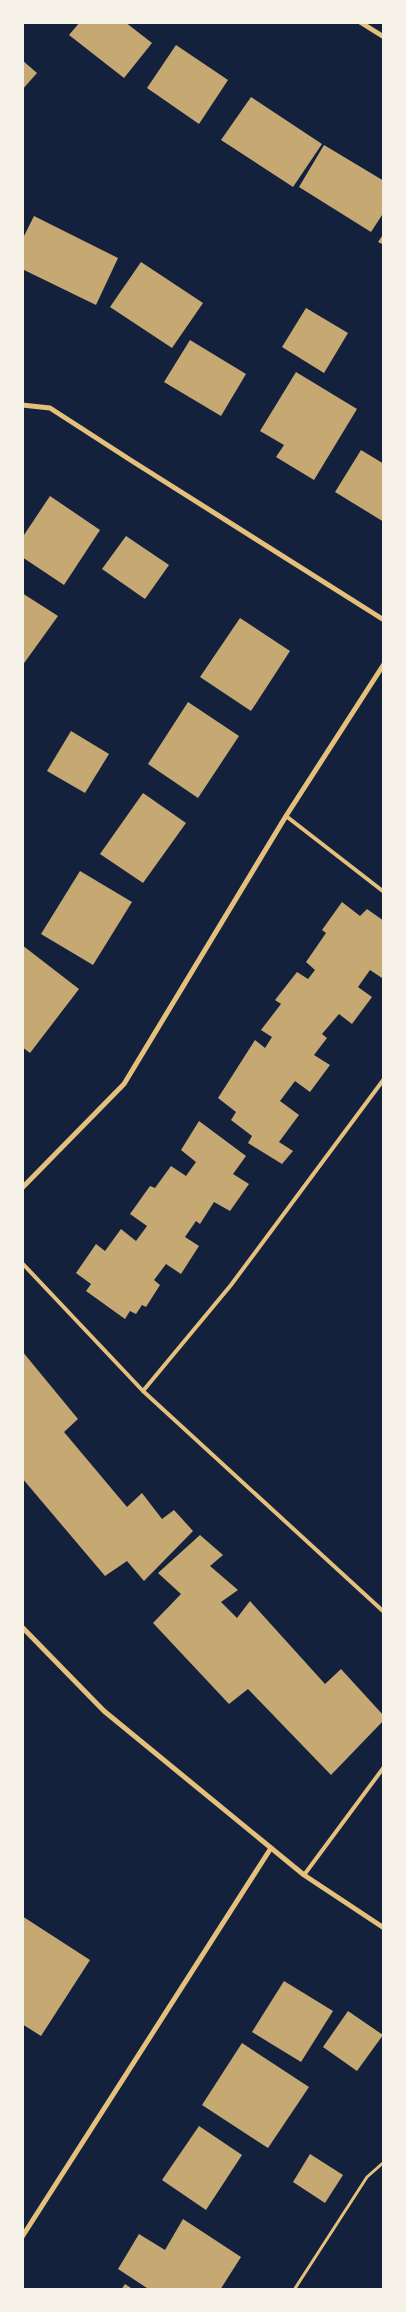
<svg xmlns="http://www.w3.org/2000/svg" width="406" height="2312" font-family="'DM Sans',sans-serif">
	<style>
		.building { fill: #c6a872 }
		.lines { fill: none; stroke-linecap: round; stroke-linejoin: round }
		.path { stroke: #e5c07b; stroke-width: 3 }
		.service { stroke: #e5c07b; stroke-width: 4 }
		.minor { stroke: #e5c07b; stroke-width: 5 }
	</style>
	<rect width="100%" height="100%" fill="#14213d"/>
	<g class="building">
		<path d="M80 22H125L152 43 124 78 69 35Z"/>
		<path d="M176 45 228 80 199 124 147 88Z"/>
		<path d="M22 60 37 73 22 90Z"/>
		<path d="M251 97 322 144 293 187 221 140Z"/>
		<path d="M324 145 384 181V212L371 232 299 187Z"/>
		<path d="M34 216 118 258 96 305 22 269V240Z"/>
		<path d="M384 233V245L378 242Z"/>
		<path d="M141 262 203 303 172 348 110 307Z"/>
		<path d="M306 308 348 333 324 373 282 347Z"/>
		<path d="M190 340 246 374 221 416 164 382Z"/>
		<path d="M296 372 357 409 314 480 276 457 284 445 260 431Z"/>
		<path d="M361 450 384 464V522L335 492Z"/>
		<path d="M50 496 100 530 64 585 22 557V538Z"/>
		<path d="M126 536 169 565 145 599 102 569Z"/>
		<path d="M22 593 58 616 22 666Z"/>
		<path d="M240 618 290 651 251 711 200 677Z"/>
		<path d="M188 702 239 736 198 798 148 764Z"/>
		<path d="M71 731 109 754 85 793 47 771Z"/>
		<path d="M143 793 186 823 143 883 100 854Z"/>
		<path d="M80 871 132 902 93 965 41 934Z"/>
		<path d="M342 902 360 916 367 909 384 921V976L382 978 370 970 358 987 372 997 352 1024 339 1014 322 1034 327 1038 314 1055 330 1065 310 1092 295 1081 280 1101 299 1115 279 1142 293 1151 282 1164 248 1143 252 1136 231 1120 236 1112 218 1098 255 1040 265 1048 272 1037 261 1030 281 1004 275 1000 297 972 308 979 315 970 306 962 326 933 322 930Z"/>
		<path d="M22 945 79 989 30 1053 22 1047Z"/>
		<path d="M199 1121 246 1156 233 1174 249 1184 230 1211 214 1202 200 1224 196 1221 185 1237 199 1246 181 1274 166 1264 154 1280 160 1285 146 1307 142 1305 136 1314 130 1311 125 1319 86 1291 91 1284 76 1273 96 1244 105 1251 121 1229 136 1241 147 1226 130 1214 150 1186 155 1188 171 1166 186 1176 196 1162 181 1150Z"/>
		<path d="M22 1351 78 1419 64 1432 127 1507 142 1493 162 1519 174 1510 193 1531 144 1581 127 1561 105 1576 22 1478Z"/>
		<path d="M200 1535 223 1555 210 1566 238 1590 221 1602 237 1618 250 1601 325 1684 341 1669 384 1716V1720L331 1775 248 1689 229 1704 153 1623 181 1594 158 1573Z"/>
		<path d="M22 1916 90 1960 41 2036 22 2024Z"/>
		<path d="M284 1981 333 2011 301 2062 252 2032Z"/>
		<path d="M348 2011 383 2035 357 2071 323 2047Z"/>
		<path d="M242 2043 309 2087 268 2148 202 2105Z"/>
		<path d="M199 2126 242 2155 206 2210 162 2180Z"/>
		<path d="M310 2154 343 2175 325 2203 293 2182Z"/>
		<path d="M183 2219 241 2257 220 2290H150L118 2269 139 2234 165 2250Z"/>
		<path d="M125 2284 134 2290H121Z"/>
	</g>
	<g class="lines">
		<path class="path" d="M294 2290 367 2177 384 2162"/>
		<g class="service">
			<path d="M286 816 384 892"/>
			<path d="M22 1263 143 1391 384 1612"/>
			<path d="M143 1391 231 1285 384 1079"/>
			<path d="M304 1875 384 1767"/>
		</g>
		<g class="minor">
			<path d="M360 22 384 37"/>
			<path d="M22 405 50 408 132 461 384 620"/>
			<path d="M22 1188 124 1084 286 816 384 664"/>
			<path d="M22 1627 104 1711 304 1875 384 1928"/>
			<path d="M22 2237 271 1848"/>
		</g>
	</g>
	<rect width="406" height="2312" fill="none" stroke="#f6f1e7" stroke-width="48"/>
</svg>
